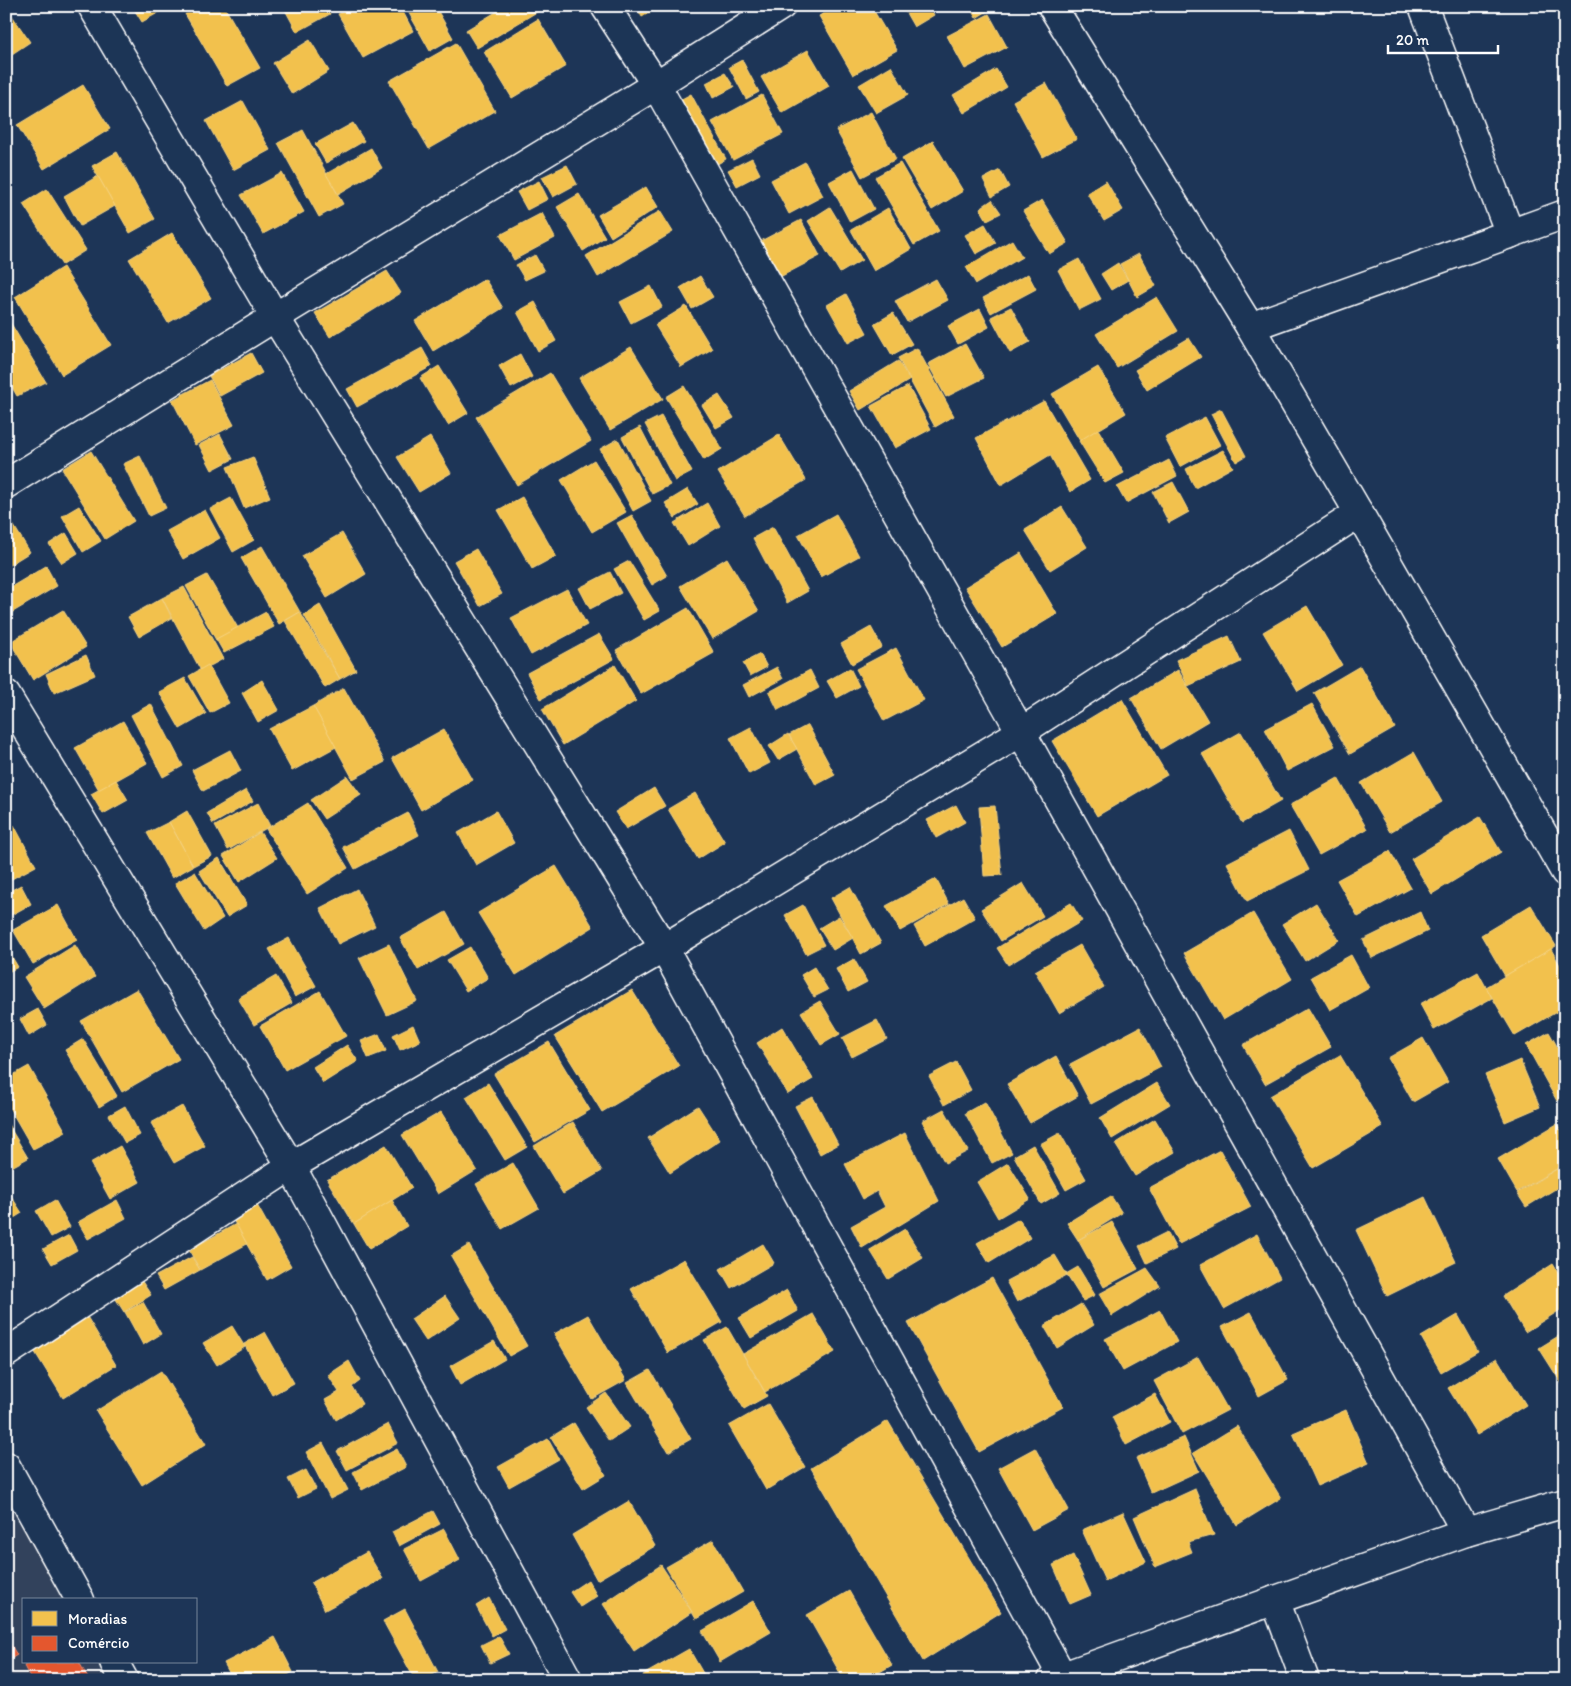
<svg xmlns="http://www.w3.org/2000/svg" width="1571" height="1686" font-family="Itim,sans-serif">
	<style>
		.built { fill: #30425c }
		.homes { fill: #f2c14e; stroke: #f6d483 }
		.shops { fill: #e4572e; stroke: #ec896d }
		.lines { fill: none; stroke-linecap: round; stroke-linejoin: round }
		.minor-casing { stroke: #fff; stroke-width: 31 }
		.minor { stroke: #1d3557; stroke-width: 28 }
	</style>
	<rect width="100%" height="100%" fill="#1d3557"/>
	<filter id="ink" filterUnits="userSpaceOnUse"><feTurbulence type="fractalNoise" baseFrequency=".02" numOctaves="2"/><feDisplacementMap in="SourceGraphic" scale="10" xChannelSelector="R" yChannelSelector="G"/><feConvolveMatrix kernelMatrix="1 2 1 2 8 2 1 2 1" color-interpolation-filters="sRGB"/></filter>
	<g filter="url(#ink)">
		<path class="built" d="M6 1466 80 1600H24V1662H114L124 1680H6Z"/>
		<g class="homes">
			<path d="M6 6H15L6 12Z"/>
			<path d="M132 6H170L142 22Z"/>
			<path d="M199 6H224L260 68 227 86 185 14Z"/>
			<path d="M283 6H326L330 14 297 32Z"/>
			<path d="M353 6H400L413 31 363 58 338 14Z"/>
			<path d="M405 6H435L453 38 430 51Z"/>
			<path d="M506 6H538L540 10 477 48 466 30Z"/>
			<path d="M636 6H660L642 17Z"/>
			<path d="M836 6H871L897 50 853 75 819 16Z"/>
			<path d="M902 6H929L934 15 914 27Z"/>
			<path d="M969 6H994V7L976 18Z"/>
			<path d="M11 14 30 42 6 58V17Z"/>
			<path d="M989 14 1007 47 965 69 947 36Z"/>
			<path d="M538 19 566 66 512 98 484 52Z"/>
			<path d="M310 40 329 71 292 94 273 63Z"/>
			<path d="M456 43 495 111 429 149 389 81Z"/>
			<path d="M808 50 829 86 782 113 761 77Z"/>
			<path d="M742 60 759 92 746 99 729 67Z"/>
			<path d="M891 66 908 95 876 113 859 85Z"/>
			<path d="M996 69 1007 87 964 113 953 95Z"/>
			<path d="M725 73 734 87 713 98 706 83Z"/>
			<path d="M1046 83 1077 139 1043 157 1013 101Z"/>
			<path d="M83 85 110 129 44 169 17 125Z"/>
			<path d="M691 94 726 159 712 167 676 102Z"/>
			<path d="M762 95 783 134 733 160 712 122Z"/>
			<path d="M243 101 270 150 233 170 206 121Z"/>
			<path d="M871 112 896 159 862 177 836 130Z"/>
			<path d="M353 123 364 141 326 163 315 144Z"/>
			<path d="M303 130 343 204 319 217 278 143Z"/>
			<path d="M933 141 963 191 932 210 902 159Z"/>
			<path d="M371 148 382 168 338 194 326 174Z"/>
			<path d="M117 152 155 219 130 233 92 166Z"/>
			<path d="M752 158 760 174 737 186 728 170Z"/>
			<path d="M805 162 823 196 789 214 771 180Z"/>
			<path d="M900 163 939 231 914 245 875 177Z"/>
			<path d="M567 165 577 184 553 197 542 177Z"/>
			<path d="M853 169 874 209 850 222 829 182Z"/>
			<path d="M1000 170 1009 187 992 197 983 179Z"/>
			<path d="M282 173 304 212 263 234 241 195Z"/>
			<path d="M98 176 115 206 80 226 64 196Z"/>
			<path d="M539 181 548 199 527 210 517 192Z"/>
			<path d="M1106 181 1123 210 1104 221 1087 193Z"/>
			<path d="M646 187 658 207 611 237 598 215Z"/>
			<path d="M47 189 86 250 62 265 23 204Z"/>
			<path d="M579 194 605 237 583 251 557 207Z"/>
			<path d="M992 200 1001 213 987 220 980 208Z"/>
			<path d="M1042 200 1068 243 1049 254 1023 211Z"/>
			<path d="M830 207 862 260 840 273 808 221Z"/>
			<path d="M888 208 911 249 874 271 851 230Z"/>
			<path d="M660 211 673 232 598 277 586 256Z"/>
			<path d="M542 213 555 238 514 260 500 235Z"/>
			<path d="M801 220 820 256 778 278 759 242Z"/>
			<path d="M985 224 996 243 976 254 965 235Z"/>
			<path d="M172 233 211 298 168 323 129 259Z"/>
			<path d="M1012 240 1022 257 976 284 966 267Z"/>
			<path d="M1139 254 1156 286 1137 297 1120 264Z"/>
			<path d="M535 255 544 271 525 280 516 265Z"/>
			<path d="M1079 259 1101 299 1079 310 1058 270Z"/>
			<path d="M1118 263 1128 280 1111 290 1101 274Z"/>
			<path d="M63 267 111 345 62 375 15 297Z"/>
			<path d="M387 271 401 293 330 337 315 313Z"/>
			<path d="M1028 274 1036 289 991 313 983 298Z"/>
			<path d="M700 276 713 297 692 309 680 288Z"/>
			<path d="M485 279 503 308 433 351 415 321Z"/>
			<path d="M936 279 948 300 907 322 895 301Z"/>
			<path d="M651 286 662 307 631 323 620 302Z"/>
			<path d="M846 294 867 333 848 343 827 305Z"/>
			<path d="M1157 297 1178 331 1117 368 1096 334Z"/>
			<path d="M535 302 556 341 538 351 517 312Z"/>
			<path d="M686 306 712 349 681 367 655 325Z"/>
			<path d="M1011 307 1030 342 1010 353 991 317Z"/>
			<path d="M980 309 989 327 958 344 948 326Z"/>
			<path d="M893 313 912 344 892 355 874 324Z"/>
			<path d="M7 317 46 382 17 396 6 377Z"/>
			<path d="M1189 338 1201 357 1147 390 1135 370Z"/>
			<path d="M965 344 984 378 946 397 928 364Z"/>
			<path d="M631 347 663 399 610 430 579 378Z"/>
			<path d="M422 348 432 366 357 407 347 389Z"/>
			<path d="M917 348 954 416 935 427 898 358Z"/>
			<path d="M251 353 262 373 220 396 209 376Z"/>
			<path d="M520 354 532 377 511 388 499 366Z"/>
			<path d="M898 361 910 380 860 410 849 391Z"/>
			<path d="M439 366 468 413 448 425 420 378Z"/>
			<path d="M1098 367 1126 413 1080 441 1052 394Z"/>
			<path d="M550 373 591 441 517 485 476 417Z"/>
			<path d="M210 380 234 425 195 445 172 400Z"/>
			<path d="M684 386 722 449 704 460 666 397Z"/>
			<path d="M908 386 931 429 895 448 871 406Z"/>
			<path d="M719 395 734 418 716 428 702 405Z"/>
			<path d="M1044 401 1090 480 1070 492 1050 455 1001 485 976 438Z"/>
			<path d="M1221 409 1246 456 1236 462 1211 414Z"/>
			<path d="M661 416 692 472 675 481 645 424Z"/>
			<path d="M1205 417 1220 445 1180 467 1165 438Z"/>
			<path d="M640 427 670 485 652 494 622 437Z"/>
			<path d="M1098 429 1124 473 1105 483 1079 441Z"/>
			<path d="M220 434 233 459 212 470 199 445Z"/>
			<path d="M779 435 806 480 745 516 718 472Z"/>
			<path d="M430 437 451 473 419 492 397 457Z"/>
			<path d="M618 439 651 501 633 511 600 449Z"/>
			<path d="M1223 450 1233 467 1195 488 1186 469Z"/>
			<path d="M91 451 134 521 105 539 62 469Z"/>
			<path d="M140 456 166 508 149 516 123 464Z"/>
			<path d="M253 457 270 497 244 508 227 467Z"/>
			<path d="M594 460 626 512 592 532 561 480Z"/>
			<path d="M1169 460 1177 476 1126 503 1117 487Z"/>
			<path d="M1173 482 1189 512 1169 523 1153 492Z"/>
			<path d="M688 489 698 504 675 518 665 503Z"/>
			<path d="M522 497 556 556 532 569 498 510Z"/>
			<path d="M231 498 254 540 233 552 210 509Z"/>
			<path d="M707 503 720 526 688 546 674 523Z"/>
			<path d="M79 506 101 541 83 552 62 516Z"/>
			<path d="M1062 507 1087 547 1050 570 1025 530Z"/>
			<path d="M205 510 220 538 183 559 167 531Z"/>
			<path d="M6 513 30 552 6 567Z"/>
			<path d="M836 514 859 556 821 577 798 535Z"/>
			<path d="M632 515 667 576 652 585 617 523Z"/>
			<path d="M773 527 808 591 787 603 753 538Z"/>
			<path d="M66 533 78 553 62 563 49 544Z"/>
			<path d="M342 533 366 574 327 598 302 556Z"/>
			<path d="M262 546 300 612 279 624 241 558Z"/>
			<path d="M476 549 502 594 480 606 454 561Z"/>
			<path d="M1021 553 1057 614 1002 647 965 587Z"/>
			<path d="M727 558 759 611 712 639 680 586Z"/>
			<path d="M629 561 660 611 644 620 614 569Z"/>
			<path d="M46 566 57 586 6 616V590Z"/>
			<path d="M610 572 621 593 590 609 579 588Z"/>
			<path d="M207 575 238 628 216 640 186 586Z"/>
			<path d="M184 587 223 659 201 671 162 598Z"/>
			<path d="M567 589 587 625 531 655 511 618Z"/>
			<path d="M162 598 172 618 139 637 128 617Z"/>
			<path d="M320 605 356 670 340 679 304 615Z"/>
			<path d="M1307 606 1342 665 1298 691 1263 632Z"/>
			<path d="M688 608 714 653 641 694 616 650Z"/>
			<path d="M63 610 86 647 33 680 10 642Z"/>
			<path d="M266 612 274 627 224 653 216 639Z"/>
			<path d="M300 612 340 679 325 688 285 621Z"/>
			<path d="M871 627 882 647 852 664 841 644Z"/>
			<path d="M599 634 614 659 541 699 527 673Z"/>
			<path d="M1229 636 1241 662 1188 686 1176 660Z"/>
			<path d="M896 648 924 700 884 721 856 669Z"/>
			<path d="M760 654 767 667 750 676 743 663Z"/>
			<path d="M86 655 95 675 54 693 46 674Z"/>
			<path d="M208 665 229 703 210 713 189 676Z"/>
			<path d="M615 665 636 701 563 745 542 709Z"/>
			<path d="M1360 666 1395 728 1350 754 1314 693Z"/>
			<path d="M777 667 783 679 749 697 743 685Z"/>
			<path d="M850 668 859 686 837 698 827 681Z"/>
			<path d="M810 670 819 688 778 710 769 692Z"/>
			<path d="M1178 670 1208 721 1161 749 1131 698Z"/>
			<path d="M185 678 206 714 180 729 159 692Z"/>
			<path d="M262 680 279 710 258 722 242 693Z"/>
			<path d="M344 688 385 762 353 779 313 706Z"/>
			<path d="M1122 699 1167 775 1097 816 1052 741Z"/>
			<path d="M151 704 183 766 163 777 131 715Z"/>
			<path d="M1312 704 1335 746 1287 771 1265 729Z"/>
			<path d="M313 706 336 747 292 771 269 729Z"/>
			<path d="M123 721 147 763 99 790 75 748Z"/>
			<path d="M808 725 835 775 816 785 789 735Z"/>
			<path d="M751 727 770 763 749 774 730 738Z"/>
			<path d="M444 729 473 780 421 810 392 758Z"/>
			<path d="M1241 732 1281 801 1242 823 1202 754Z"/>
			<path d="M788 734 797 749 778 760 769 746Z"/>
			<path d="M230 750 241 771 203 791 192 770Z"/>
			<path d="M1414 752 1442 802 1390 832 1361 783Z"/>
			<path d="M347 776 361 795 324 819 311 800Z"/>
			<path d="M1338 778 1367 829 1319 855 1290 805Z"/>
			<path d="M116 780 128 800 103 814 91 794Z"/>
			<path d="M654 788 665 806 626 829 615 812Z"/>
			<path d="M246 790 253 801 213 824 207 813Z"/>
			<path d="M695 793 725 842 698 859 668 809Z"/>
			<path d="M258 803 270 826 228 850 215 826Z"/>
			<path d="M308 803 348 868 307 894 266 829Z"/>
			<path d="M956 805 965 822 936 838 927 820Z"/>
			<path d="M995 806 1002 875 984 876 979 807Z"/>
			<path d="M187 811 212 856 193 866 169 822Z"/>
			<path d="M496 811 514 843 476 865 458 833Z"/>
			<path d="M408 813 419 835 355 869 343 847Z"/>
			<path d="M1480 817 1501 852 1432 894 1411 859Z"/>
			<path d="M169 822 193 866 172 878 147 833Z"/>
			<path d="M14 825 36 866 6 882V829Z"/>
			<path d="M1289 831 1309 870 1247 901 1227 863Z"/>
			<path d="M260 832 277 858 239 882 223 856Z"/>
			<path d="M1390 851 1411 888 1358 917 1337 880Z"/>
			<path d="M219 858 247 905 227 917 199 871Z"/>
			<path d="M556 866 593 927 516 975 478 913Z"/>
			<path d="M195 872 223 918 204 931 175 883Z"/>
			<path d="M936 879 949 904 900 931 886 906Z"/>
			<path d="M1023 883 1043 916 1001 941 981 909Z"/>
			<path d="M21 885 31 904 6 918V893Z"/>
			<path d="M850 887 881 943 861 954 831 898Z"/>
			<path d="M357 889 375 926 338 944 320 908Z"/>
			<path d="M963 897 975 918 925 946 914 926Z"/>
			<path d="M1071 903 1082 921 1008 965 997 948Z"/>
			<path d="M1316 903 1339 940 1305 961 1282 924Z"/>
			<path d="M58 905 77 940 33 964 13 930Z"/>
			<path d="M803 905 824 945 806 954 785 915Z"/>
			<path d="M1531 905 1556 946 1505 976 1481 935Z"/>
			<path d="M446 912 464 944 418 970 400 938Z"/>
			<path d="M1420 912 1428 931 1372 958 1363 940Z"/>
			<path d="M1253 913 1292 979 1223 1020 1184 953Z"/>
			<path d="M839 916 853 938 833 950 819 928Z"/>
			<path d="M289 938 316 986 295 997 269 949Z"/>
			<path d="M389 944 417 1001 387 1015 359 958Z"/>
			<path d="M75 945 95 977 44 1009 24 977Z"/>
			<path d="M1080 945 1104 987 1059 1013 1035 971Z"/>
			<path d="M6 947 18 967 6 973Z"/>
			<path d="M470 947 488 978 466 991 447 960Z"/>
			<path d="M1551 949 1565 974V1007L1515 1036 1486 987Z"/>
			<path d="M1351 955 1369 988 1330 1010 1311 977Z"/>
			<path d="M854 959 867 982 848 992 836 969Z"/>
			<path d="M814 967 828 990 814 997 801 975Z"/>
			<path d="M1478 972 1492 998 1434 1030 1420 1004Z"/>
			<path d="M276 976 292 1003 254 1025 238 998Z"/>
			<path d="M137 989 179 1059 122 1092 81 1021Z"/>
			<path d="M632 990 679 1066 602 1112 555 1036Z"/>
			<path d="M320 991 346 1036 285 1070 260 1026Z"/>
			<path d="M820 1001 840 1034 821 1045 801 1012Z"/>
			<path d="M1308 1008 1331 1047 1265 1084 1243 1045Z"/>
			<path d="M38 1009 47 1025 29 1036 20 1019Z"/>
			<path d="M877 1020 887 1039 852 1057 842 1038Z"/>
			<path d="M413 1025 420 1041 400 1050 393 1035Z"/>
			<path d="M782 1027 813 1079 788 1094 757 1043Z"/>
			<path d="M1140 1027 1161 1067 1091 1104 1070 1064Z"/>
			<path d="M1549 1032 1565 1060V1097L1557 1101 1526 1045Z"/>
			<path d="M379 1034 386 1051 368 1058 361 1041Z"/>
			<path d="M1423 1038 1448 1082 1413 1102 1388 1058Z"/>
			<path d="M83 1039 117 1096 99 1107 65 1050Z"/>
			<path d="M549 1042 590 1110 535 1142 494 1074Z"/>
			<path d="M347 1045 358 1061 323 1083 313 1067Z"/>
			<path d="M1340 1055 1383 1127 1313 1168 1270 1096Z"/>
			<path d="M1056 1056 1078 1096 1030 1123 1007 1084Z"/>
			<path d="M1520 1060 1540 1107 1505 1122 1485 1075Z"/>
			<path d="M956 1062 971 1090 944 1105 929 1076Z"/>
			<path d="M29 1066 66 1132 33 1149 6 1102V1079Z"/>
			<path d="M488 1083 527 1147 505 1160 466 1097Z"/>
			<path d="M1157 1083 1170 1104 1112 1139 1100 1118Z"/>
			<path d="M813 1097 838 1144 820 1154 795 1106Z"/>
			<path d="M985 1102 1012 1153 992 1163 965 1113Z"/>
			<path d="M125 1106 140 1135 125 1143 109 1115Z"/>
			<path d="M182 1106 205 1146 174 1163 151 1123Z"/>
			<path d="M698 1106 720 1140 670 1173 648 1138Z"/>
			<path d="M944 1109 968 1151 945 1163 922 1121Z"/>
			<path d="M441 1112 477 1170 438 1194 402 1135Z"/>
			<path d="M1155 1119 1175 1152 1135 1176 1115 1144Z"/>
			<path d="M6 1121 28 1158 6 1170Z"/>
			<path d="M573 1122 602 1171 563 1194 534 1146Z"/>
			<path d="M1557 1124 1565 1138V1164L1517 1192 1498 1159Z"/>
			<path d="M905 1133 939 1201 862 1248 851 1226 885 1207 877 1191 863 1199 845 1164Z"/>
			<path d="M1060 1133 1086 1179 1066 1190 1040 1144Z"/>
			<path d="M386 1145 412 1188 354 1224 327 1180Z"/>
			<path d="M1033 1145 1060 1193 1041 1204 1014 1156Z"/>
			<path d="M120 1146 140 1182 110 1199 90 1163Z"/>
			<path d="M1220 1150 1251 1207 1179 1244 1149 1188Z"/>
			<path d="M513 1163 539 1208 502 1229 476 1184Z"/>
			<path d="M1008 1163 1030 1199 998 1218 977 1182Z"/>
			<path d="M1557 1169 1565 1183 1526 1207 1517 1193Z"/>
			<path d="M6 1188 22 1213 6 1223Z"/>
			<path d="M1111 1196 1122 1213 1078 1240 1067 1223Z"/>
			<path d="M1425 1197 1456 1262 1387 1296 1356 1230Z"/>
			<path d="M55 1200 70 1227 51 1237 36 1211Z"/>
			<path d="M117 1200 126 1218 88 1239 78 1222Z"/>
			<path d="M392 1200 407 1226 369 1249 354 1224Z"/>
			<path d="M257 1205 291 1266 267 1280 232 1218Z"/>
			<path d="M1019 1219 1030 1238 989 1263 977 1243Z"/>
			<path d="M1112 1222 1138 1269 1104 1287 1078 1240Z"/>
			<path d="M236 1224 247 1244 200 1270 189 1250Z"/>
			<path d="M905 1229 923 1258 888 1279 870 1250Z"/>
			<path d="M1167 1232 1176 1249 1147 1263 1139 1246Z"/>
			<path d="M1257 1234 1280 1278 1224 1309 1200 1265Z"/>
			<path d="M69 1235 77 1250 52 1264 43 1249Z"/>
			<path d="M763 1244 774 1263 731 1288 720 1269Z"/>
			<path d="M469 1245 527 1346 509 1356 451 1256Z"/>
			<path d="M1055 1255 1067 1275 1017 1302 1006 1281Z"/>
			<path d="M192 1257 200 1270 164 1290 156 1276Z"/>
			<path d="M684 1259 722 1322 668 1353 631 1289Z"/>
			<path d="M1553 1264 1565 1283V1307L1525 1332 1503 1296Z"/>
			<path d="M1078 1267 1095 1295 1083 1301 1066 1274Z"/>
			<path d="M1147 1268 1160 1286 1112 1316 1099 1294Z"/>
			<path d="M992 1278 1063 1407 979 1452 908 1323Z"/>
			<path d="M141 1280 151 1295 124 1312 114 1296Z"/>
			<path d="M787 1290 798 1311 751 1338 739 1318Z"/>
			<path d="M445 1296 460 1318 426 1341 411 1319Z"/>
			<path d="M143 1302 161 1334 143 1345 125 1312Z"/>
			<path d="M1081 1304 1094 1325 1057 1348 1044 1326Z"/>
			<path d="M1160 1310 1177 1342 1123 1371 1105 1339Z"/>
			<path d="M1251 1312 1288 1380 1259 1396 1222 1327Z"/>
			<path d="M813 1314 835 1352 765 1392 743 1354Z"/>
			<path d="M86 1315 116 1365 63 1398 33 1349Z"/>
			<path d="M588 1315 626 1380 592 1399 554 1334Z"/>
			<path d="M1458 1315 1478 1351 1441 1372 1421 1337Z"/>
			<path d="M232 1326 245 1347 217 1365 203 1343Z"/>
			<path d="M727 1327 767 1396 744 1409 704 1340Z"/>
			<path d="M265 1332 294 1383 272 1395 244 1344Z"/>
			<path d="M1565 1332V1389L1539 1348Z"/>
			<path d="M494 1341 505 1359 460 1385 450 1366Z"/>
			<path d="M1198 1357 1228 1410 1182 1434 1154 1381Z"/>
			<path d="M1497 1358 1526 1405 1477 1435 1448 1388Z"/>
			<path d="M349 1361 360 1381 352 1387 362 1404 336 1420 325 1400 339 1392 328 1375Z"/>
			<path d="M650 1370 691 1439 668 1452 627 1383Z"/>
			<path d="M161 1371 206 1444 142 1485 96 1411Z"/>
			<path d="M606 1393 630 1427 609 1441 586 1407Z"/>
			<path d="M1155 1394 1170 1422 1126 1445 1112 1417Z"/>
			<path d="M768 1404 805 1467 766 1490 729 1426Z"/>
			<path d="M1346 1410 1369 1463 1317 1486 1293 1433Z"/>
			<path d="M888 1421 1001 1612 923 1661 811 1468Z"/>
			<path d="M574 1423 606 1475 583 1489 551 1437Z"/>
			<path d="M388 1424 398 1443 347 1470 337 1451Z"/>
			<path d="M1237 1426 1281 1498 1237 1525 1193 1453Z"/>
			<path d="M1184 1437 1199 1471 1151 1493 1136 1458Z"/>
			<path d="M548 1439 559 1459 509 1487 498 1467Z"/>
			<path d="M323 1443 348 1490 330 1499 306 1452Z"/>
			<path d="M1035 1448 1069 1510 1032 1530 998 1468Z"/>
			<path d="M397 1449 406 1467 362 1490 353 1472Z"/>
			<path d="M306 1470 316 1489 298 1498 288 1479Z"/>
			<path d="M1195 1489 1214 1535 1188 1542 1192 1552 1155 1567 1134 1517Z"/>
			<path d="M629 1501 655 1546 597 1580 572 1535Z"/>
			<path d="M433 1511 440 1524 399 1546 392 1532Z"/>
			<path d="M1123 1512 1146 1562 1105 1581 1082 1530Z"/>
			<path d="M444 1529 460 1560 421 1581 404 1549Z"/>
			<path d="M713 1540 743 1592 696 1619 666 1567Z"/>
			<path d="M367 1552 383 1579 325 1610 311 1583Z"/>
			<path d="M1073 1555 1091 1595 1070 1604 1053 1565Z"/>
			<path d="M661 1565 692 1612 634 1651 603 1604Z"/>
			<path d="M588 1580 597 1596 580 1607 570 1592Z"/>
			<path d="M849 1591 892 1665 866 1680H844L807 1615Z"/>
			<path d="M489 1598 505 1629 492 1636 476 1606Z"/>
			<path d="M753 1601 771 1632 720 1662 702 1631Z"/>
			<path d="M405 1609 438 1672 424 1680H415L383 1621Z"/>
			<path d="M499 1636 509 1654 490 1663 481 1645Z"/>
			<path d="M275 1637 293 1672 279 1680H233L224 1663Z"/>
			<path d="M689 1649 707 1680H645L643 1675Z"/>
		</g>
		<g class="shops">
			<path d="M6 1637 17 1655 6 1662Z"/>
			<path d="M30 1662H79L89 1680H31L24 1666Z"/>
		</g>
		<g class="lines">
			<g class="minor-casing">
				<g id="minor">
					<path d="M92 6 275 317 664 948 1062 1676"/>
					<path d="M605 6 656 85 1021 732 1466 1532"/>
					<path d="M1052 6 1250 327 1359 513 1565 872"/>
					<path d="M1423 6 1510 234"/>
					<path d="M1250 327 1565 214"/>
					<path d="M6 484 275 317 656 85 781 6"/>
					<path d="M6 695 291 1166 568 1680"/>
					<path d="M6 1353 291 1166 664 948 1021 732 1359 513"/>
					<path d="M6 1466 80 1600"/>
					<path d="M1275 1600 1305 1680"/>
					<path d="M114 1662 124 1680"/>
					<path d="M1052 1680 1466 1532 1565 1503"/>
				</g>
			</g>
			<use href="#minor" class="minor"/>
		</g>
	</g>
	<rect width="1571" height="1686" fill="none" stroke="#1d3557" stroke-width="25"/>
	<rect x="12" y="12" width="1546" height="1661" fill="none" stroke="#fff" stroke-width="2" filter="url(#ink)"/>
	<rect x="22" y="1598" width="175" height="65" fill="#1d3557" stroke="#77869a"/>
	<rect x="32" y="1611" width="25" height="15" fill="#f2c14e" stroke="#77869a"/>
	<text x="68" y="1624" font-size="15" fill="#ffffff">Moradias</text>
	<rect x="32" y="1636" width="25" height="15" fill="#e4572e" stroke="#77869a"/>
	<text x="68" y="1648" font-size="15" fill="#ffffff">Comércio</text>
	<path d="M1388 45v8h110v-8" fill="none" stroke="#ffffff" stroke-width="2.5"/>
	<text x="1396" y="45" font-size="15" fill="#ffffff" stroke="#1d3557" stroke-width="4" paint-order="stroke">20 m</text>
</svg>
